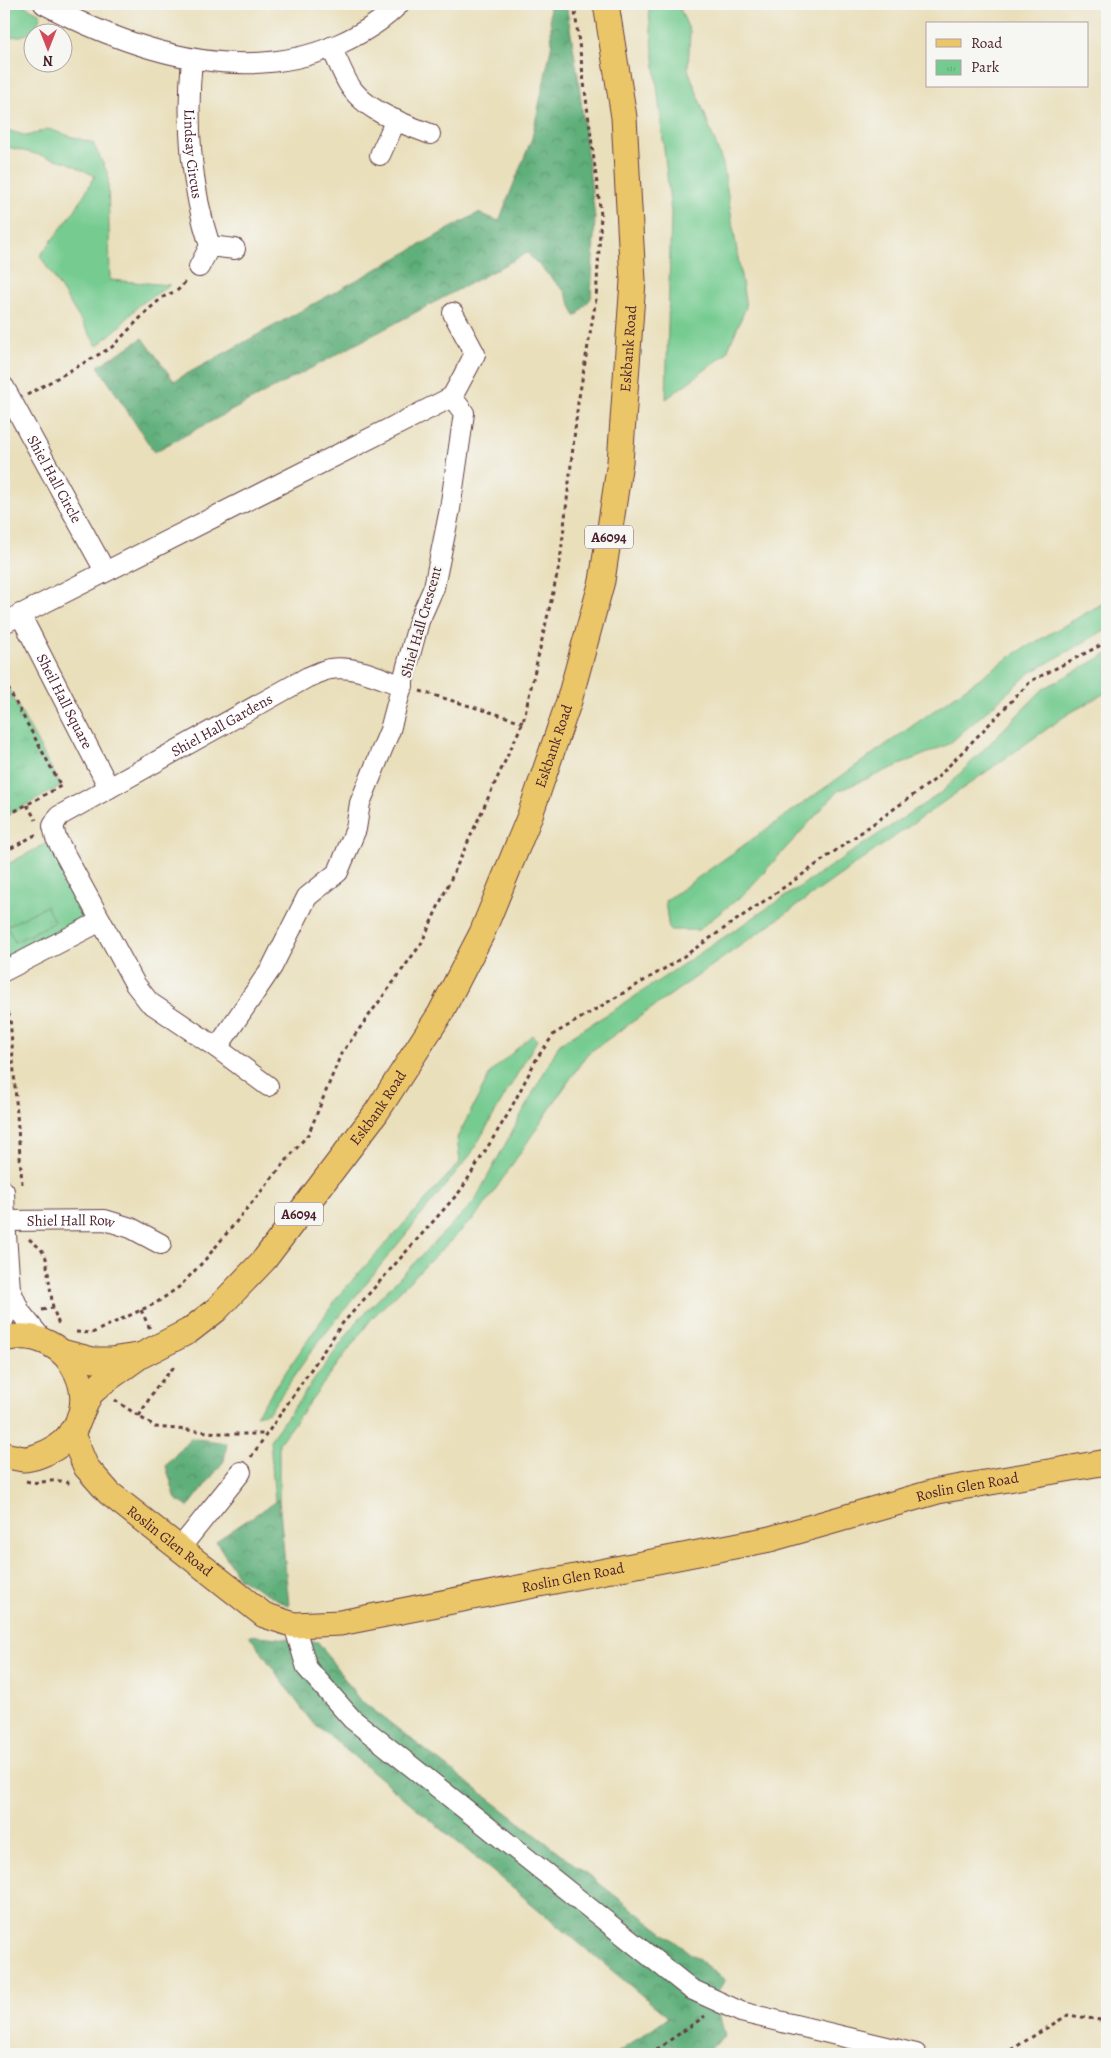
<svg xmlns="http://www.w3.org/2000/svg" width="1111" height="2058" font-family="Alegreya,serif">
	<style>
		.green { fill: #74cb90; stroke: #5f755e }
		.forest { fill: url(#forest-crowns); stroke: #546752 }
		.park { fill: url(#park-tufts); stroke: #5f755e }
		.lines { fill: none; stroke-linecap: round; stroke-linejoin: round }
		.minor-casing { stroke: #623c41; stroke-width: 22 }
		.major-casing { stroke: #623c41; stroke-width: 27 }
		.path { stroke: #623c41; stroke-width: 3; stroke-dasharray: 4 4; stroke-linecap: butt }
		.minor { stroke: #fff; stroke-width: 20 }
		.major { stroke: #ebc669; stroke-width: 25 }
		.labels { text-anchor: middle; stroke-width: 4.5; stroke-linejoin: round; paint-order: stroke }
		.shield { fill: #f6f6f2; stroke: #7e6067; stroke-width: 1 }
		.shield-label { font-size: 14px; font-weight: bold; fill: #4a1f2b }
		.street-label { font-size: 15px; fill: #4a1f2b; stroke: #f6f6f2 }
	</style>
	<defs>
		<pattern id="forest-crowns" width="20" height="18" patternUnits="userSpaceOnUse" patternTransform="scale(1.25)"><rect width="20" height="18" fill="#5faf7a"/><path d="M2 6a3 3 0 1 1 6 0M12 15a3 3 0 1 1 6 0" fill="none" stroke="#508e64"/></pattern>
		<pattern id="park-tufts" width="24" height="20" patternUnits="userSpaceOnUse" patternTransform="scale(1.25)"><rect width="24" height="20" fill="#74cb90"/><path d="M3 7l-1-3M5 7V3M7 7l1-3M15 17l-1-3M17 17v-4M19 17l1-3" fill="none" stroke="#66ae7c"/></pattern>
	</defs>
	<rect width="100%" height="100%" fill="#f6f6f2"/>
	<filter id="ink" filterUnits="userSpaceOnUse"><feTurbulence type="fractalNoise" baseFrequency=".02" numOctaves="2"/><feDisplacementMap in="SourceGraphic" scale="10" xChannelSelector="R" yChannelSelector="G"/><feConvolveMatrix kernelMatrix="1 2 1 2 8 2 1 2 1" color-interpolation-filters="sRGB"/></filter>
	<filter id="wash" filterUnits="userSpaceOnUse"><feTurbulence type="fractalNoise" baseFrequency=".0096" numOctaves="4" result="noise"/><feDisplacementMap in="SourceGraphic" scale="20" xChannelSelector="R" yChannelSelector="G"/><feGaussianBlur stdDeviation="1.12" result="paint"/><feColorMatrix in="noise" values="0 0 0 0 0 0 0 0 0 0 0 0 0 0 0 0 0 1.4 0 .05"/><feComposite in="paint" operator="in"/></filter>
	<g filter="url(#wash)">
		<rect width="100%" height="100%" fill="#e9dfbb"/>
		<g class="green">
			<path d="M4 4H21L41 14C35 35 25 37 4 37Z"/>
			<path d="M648 4H678L690 32 688 69 723 164 746 307 726 354 666 399 671 212Z"/>
			<path d="M4 129 27 136 48 129 93 143 108 174 110 280 170 285 139 305 120 326 97 346 40 256 75 210 95 176 67 162 4 146Z"/>
			<path d="M1107 601V629L1030 673 949 744 838 791 744 894 698 930H669L665 901 1011 656Z"/>
			<path d="M1107 654V692L1068 714 587 1054 480 1212 372 1318 279 1443V1499L275 1502 270 1440 359 1319 474 1202 560 1043 619 1007 942 792 1043 689Z"/>
			<path d="M49 842 85 908 82 921 7 960H4V866Z"/>
			<path d="M532 1035 537 1040 471 1154 315 1346 269 1412 256 1415 339 1295 460 1162 457 1138 491 1072Z"/>
		</g>
		<g class="forest">
			<path d="M549 4H566L578 76 595 218 591 298 576 317 565 292 527 253 154 452 98 366 143 338 174 381 478 213 499 221 532 138 552 43Z"/>
			<path d="M190 1438 227 1443 224 1461 188 1507 176 1499 166 1466Z"/>
			<path d="M279 1499 289 1606 239 1578 216 1541Z"/>
			<path d="M249 1635 318 1642 359 1699 725 1980 715 1996 725 2037 701 2054H616L668 2017 310 1720Z"/>
		</g>
		<g class="park">
			<path d="M4 681 61 786 4 817Z"/>
			<path d="M46 906 55 922 15 942 7 926Z"/>
		</g>
	</g>
	<g filter="url(#ink)">
		<g class="lines">
			<g class="minor-casing">
				<g id="minor">
					<path d="M44 4C133 51 242 87 339 44 361 34 382 22 399 4"/>
					<path d="M331 47C337 59 342 72 348 83 364 111 402 123 430 134"/>
					<path id="s1" d="M192 59C186 123 190 185 210 246"/>
					<path d="M380 155 396 120"/>
					<path d="M199 267 210 246 235 249"/>
					<path id="s2" d="M4 387 105 571"/>
					<path d="M452 397 475 354 453 313"/>
					<path id="s3" d="M20 614 109 788"/>
					<path d="M4 623 452 397 464 413 450 509 434 587 419 621 390 730 360 803 356 829 338 872 307 897 272 967 217 1048 149 1002 135 984 101 921"/>
					<path id="s4" d="M4 971 101 921 56 838 53 826 59 816 308 677C315 675 323 670 330 669 355 665 380 678 403 686"/>
					<path d="M217 1048 268 1086"/>
					<path id="s5" d="M4 1191 5 1221 105 1220 131 1228 161 1244"/>
					<path d="M4 1221H5L10 1289 4 1319"/>
					<path d="M10 1289 20 1312 42 1339"/>
					<path d="M180 1548 241 1472"/>
					<path d="M294 1625 307 1668 352 1719 691 1989 741 2012 916 2054"/>
				</g>
			</g>
			<g class="major-casing">
				<g id="major">
					<path d="M4 1339C72 1322 113 1410 55 1448 47 1453 33 1459 23 1459 17 1458 10 1456 4 1455"/>
					<path d="M62 1352 93 1360H110L137 1356"/>
					<path id="s6" d="M79 1418 90 1394 102 1383 140 1356 189 1331 216 1310 264 1260 376 1113 440 1014 482 933 529 818 569 701 602 581 620 462 633 281 624 117 606 4"/>
					<path id="s7" d="M71 1432 86 1467 109 1493 264 1615 294 1625 340 1623 770 1539 938 1491 1107 1462"/>
				</g>
			</g>
			<g class="path">
				<path d="M27 395 112 347 149 309 163 297 178 290 187 280"/>
				<path d="M4 681 61 786 4 817"/>
				<path d="M420 691 523 722"/>
				<path d="M27 805 36 820"/>
				<path d="M4 852 37 834"/>
				<path d="M4 1006 10 1017 22 1184"/>
				<path d="M29 1239 41 1249 46 1258 53 1308"/>
				<path d="M42 1310 53 1308 59 1325"/>
				<path d="M141 1310 150 1329"/>
				<path d="M76 1332 92 1333"/>
				<path d="M92 1333 156 1303 179 1287 204 1261 309 1133 341 1054 421 944 523 722 560 562 578 403 596 299 601 215 574 4"/>
				<path d="M115 1400 155 1427 230 1434H265"/>
				<path d="M139 1416 155 1389 173 1368 171 1364"/>
				<path d="M251 1457 342 1324 461 1190 508 1114 537 1058 554 1034 674 963 799 877 937 778 1031 681 1107 642"/>
				<path d="M26 1481C43 1486 54 1475 73 1485"/>
				<path d="M650 2054 705 2016"/>
				<path d="M1004 2054 1068 2015 1107 2021"/>
			</g>
			<use href="#minor" class="minor"/>
			<use href="#major" class="major"/>
		</g>
	</g>
	<g class="labels">
		<g class="shield">
			<rect x="585" y="525.5" width="48" height="23" rx="4"/>
			<rect x="275" y="1202.5" width="48" height="23" rx="4"/>
		</g>
		<g class="shield-label">
			<text x="609" y="542">A6094</text>
			<text x="299" y="1219">A6094</text>
		</g>
		<g class="street-label">
			<text dy="5" stroke="none"><textPath href="#s1" startOffset="95">Lindsay Circus</textPath></text>
			<text dy="5" stroke="none"><textPath href="#s6" startOffset="1248">Eskbank Road</textPath></text>
			<text dy="5" stroke="none"><textPath href="#s2" startOffset="105">Shiel Hall Circle</textPath></text>
			<text transform="translate(421 622) rotate(-74)" y="5">Shiel Hall Crescent</text>
			<text dy="5" stroke="none"><textPath href="#s3" startOffset="98">Sheil Hall Square</textPath></text>
			<text dy="5" stroke="none"><textPath href="#s4" startOffset="414">Shiel Hall Gardens</textPath></text>
			<text dy="5" stroke="none"><textPath href="#s6" startOffset="842">Eskbank Road</textPath></text>
			<text dy="5" stroke="none"><textPath href="#s6" startOffset="438">Eskbank Road</textPath></text>
			<text dy="5" stroke="none"><textPath href="#s5" startOffset="96">Shiel Hall Row</textPath></text>
			<text dy="5" stroke="none"><textPath href="#s7" startOffset="990">Roslin Glen Road</textPath></text>
			<text dy="5" stroke="none"><textPath href="#s7" startOffset="150">Roslin Glen Road</textPath></text>
			<text dy="5" stroke="none"><textPath href="#s7" startOffset="585">Roslin Glen Road</textPath></text>
		</g>
	</g>
	<rect width="1111" height="2058" fill="none" stroke="#f6f6f2" stroke-width="20"/>
	<rect x="926" y="22" width="162" height="65" fill="#f6f6f2" stroke="#b1a0a2"/>
	<rect x="936" y="39" width="25" height="8" fill="#ebc669" stroke="#b1a0a2"/>
	<text x="971" y="48" font-size="15" fill="#4a1f2b">Road</text>
	<rect x="936" y="60" width="25" height="15" fill="url(#park-tufts)" stroke="#b1a0a2"/>
	<text x="971" y="72" font-size="15" fill="#4a1f2b">Park</text>
	<g transform="translate(48 48) rotate(180)"><circle r="24" fill="#f6f6f2" stroke="#b1a0a2"/>
	<path d="M0-4L9 19L0 12L-9 19Z" fill="#d1495b"/>
	<text y="-8" font-size="14" font-weight="bold" text-anchor="middle" fill="#4a1f2b">N</text>
	</g>
</svg>
